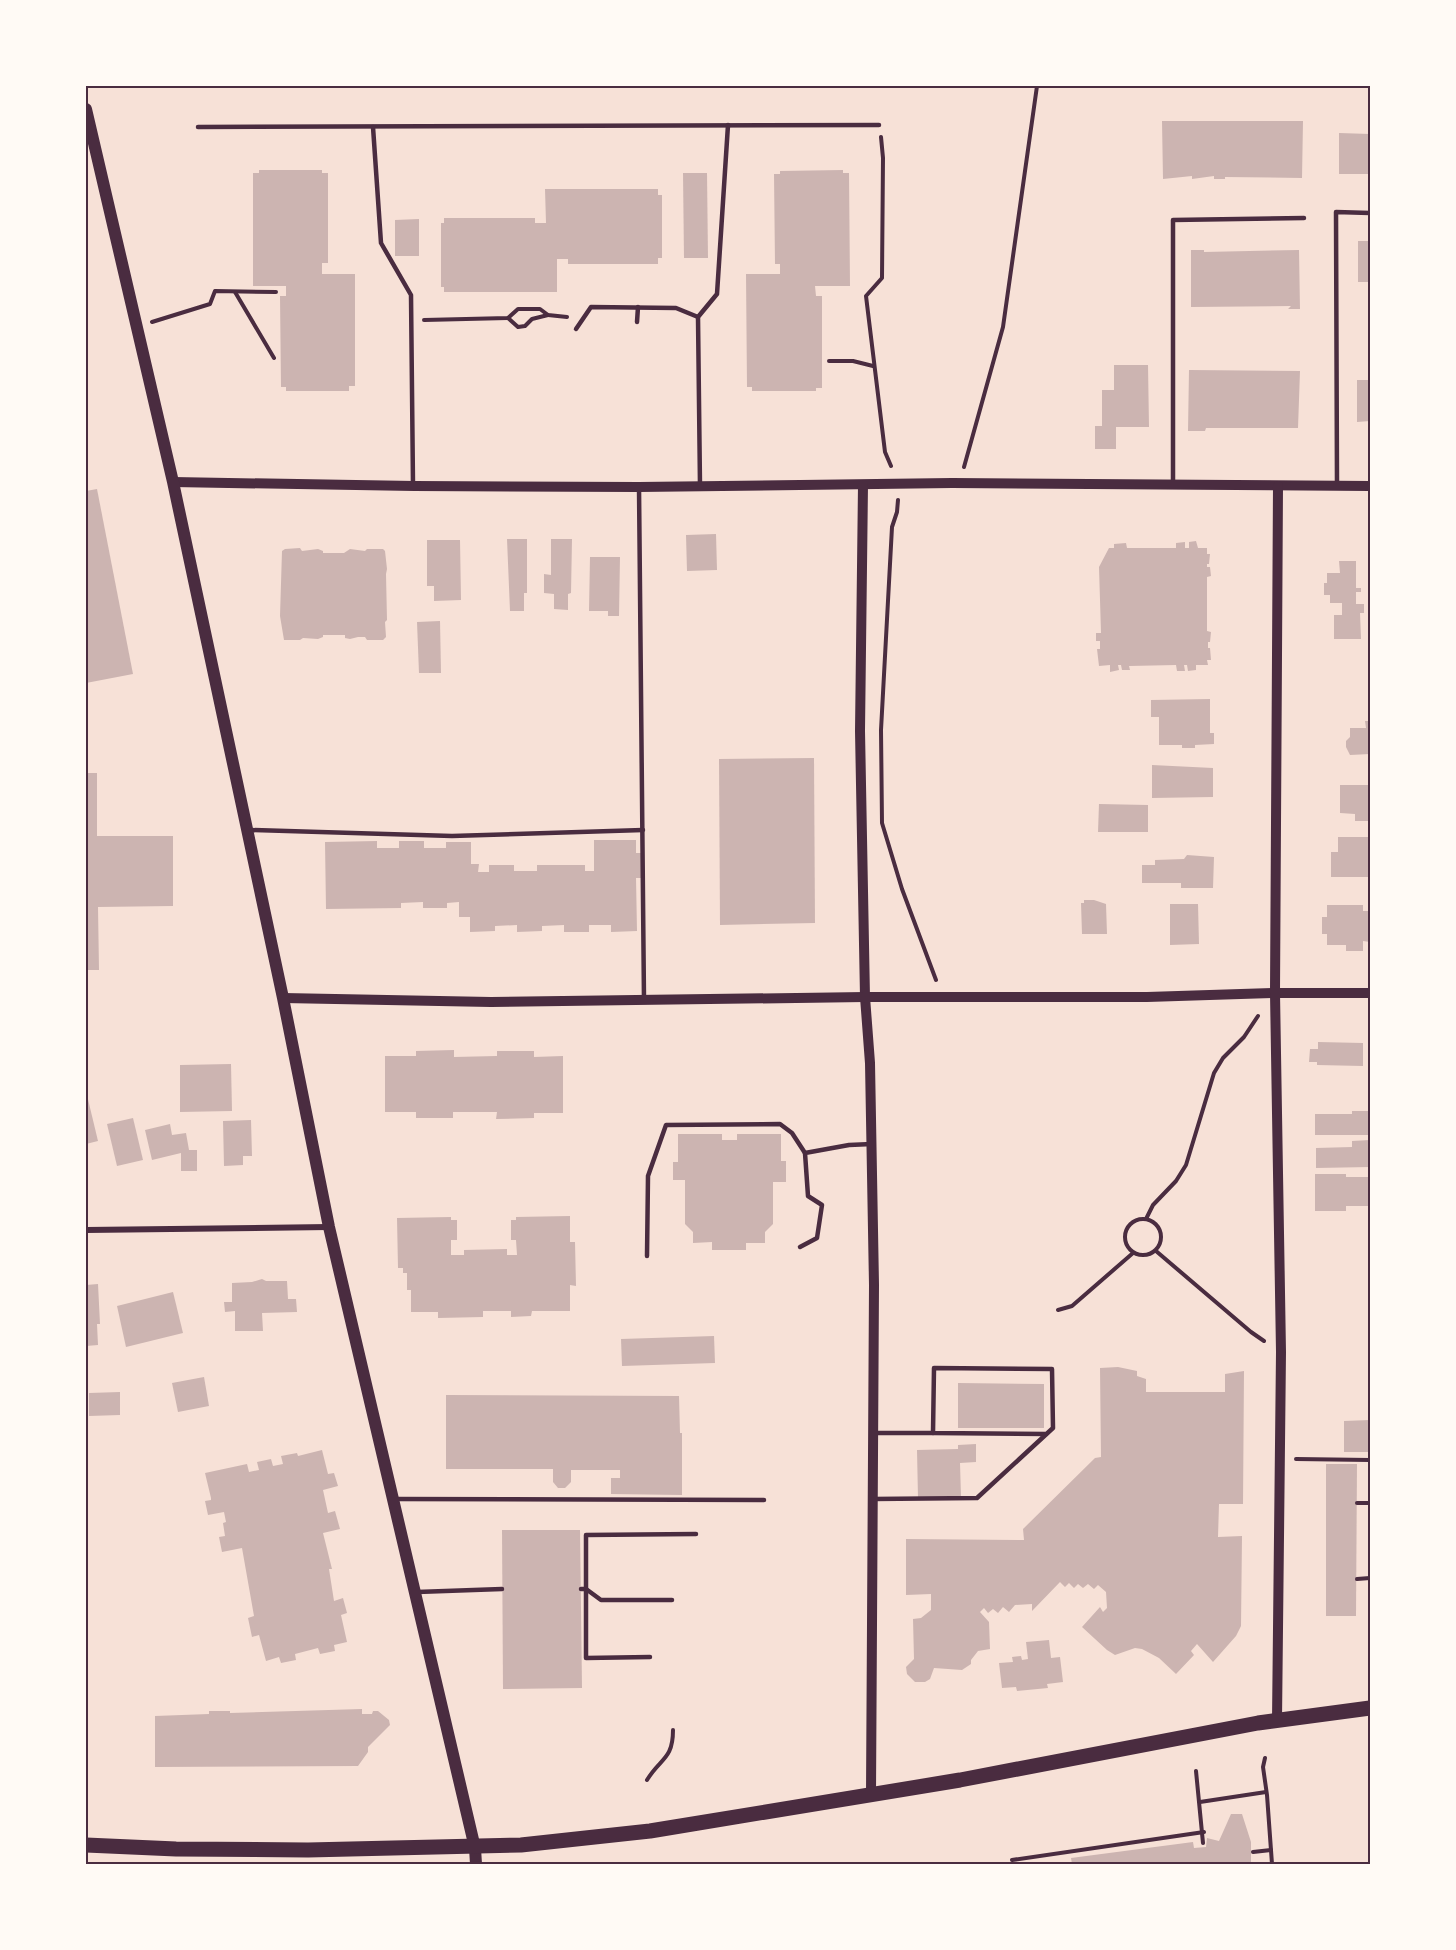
<svg xmlns="http://www.w3.org/2000/svg" width="1456" height="1950" font-family="'DejaVu Sans',sans-serif">
	<style>
		.building { fill: #ccb4b1 }
		.lines { fill: none; stroke-linecap: round; stroke-linejoin: round }
		.path { stroke: #4a2c40; stroke-width: 4 }
		.service { stroke: #4a2c40; stroke-width: 4.5 }
		.minor { stroke: #4a2c40; stroke-width: 6 }
		.tertiary { stroke: #4a2c40; stroke-width: 10 }
		.secondary { stroke: #4a2c40; stroke-width: 12 }
		.primary { stroke: #4a2c40; stroke-width: 15 }
		.neatline { fill: none; stroke: #4a2c40; stroke-width: 2 }
	</style>
	<rect width="100%" height="100%" fill="#f7e1d7"/>
	<g class="building">
		<path d="M1162 121H1303L1302 178 1225 177V179H1214V176L1192 179V176L1163 179Z"/>
		<path d="M1339 133 1370 134V174H1339Z"/>
		<path d="M259 170H322V173H328V263H322V274H355V386H349V391H286V387H281L280 296H286V286H253V173H259Z"/>
		<path d="M843 170V173H849L850 286H815L816 296H822V388H816V391H752V387H747L746 274H780V264H775L774 174H780V171Z"/>
		<path d="M683 173H707L708 258H684Z"/>
		<path d="M545 189H658V195H662V258H658V264H568V259H557V292H444V287H441V223H444V218H535V223H546Z"/>
		<path d="M419 219V256H395V220Z"/>
		<rect x="1358" y="241" width="12" height="41"/>
		<path d="M1191 250H1204V252L1299 250 1300 309H1288L1291 306 1191 307Z"/>
		<path d="M1114 365H1148L1149 427H1116V449H1095V426H1102V390H1114Z"/>
		<path d="M1189 370 1300 371 1298 428H1206L1205 431H1188Z"/>
		<path d="M1357 380H1370V421L1357 422Z"/>
		<path d="M97 489 133 674 86 683V491Z"/>
		<path d="M716 534 717 570 687 571 686 535Z"/>
		<path d="M507 539H527V593H524V611H510Z"/>
		<path d="M551 539H572L571 593 568 594V610L554 609V594L544 593V574L551 575Z"/>
		<path d="M427 540H460L461 600 434 601V586H427Z"/>
		<path d="M1196 541 1198 548H1207V554H1210L1209 564H1207V567H1210L1211 576 1207 577V631L1211 632 1210 642H1208V648H1210L1211 660H1207L1208 665H1196V670L1188 671 1187 665H1184L1185 671H1177L1176 665 1129 666 1130 670H1122L1121 665H1118L1119 670 1110 672V665L1099 666 1097 649H1100V641H1096V633H1101L1099 567 1109 548H1114V544L1126 543 1127 548H1176V543L1185 542V548H1189V542Z"/>
		<path d="M300 548 302 551 318 549 323 551V553H344L350 549 365 551 367 549H383L385 551 387 569 386 574 387 620 385 622 386 637 383 640H367L365 637H358L350 639 345 638V635H323V637L318 639 303 638 300 640H284L280 616 282 551 285 549Z"/>
		<path d="M590 557H620L619 616H608V611H589Z"/>
		<path d="M1339 561H1356V588H1361V592H1356V604H1364V613H1360L1361 639H1334V615H1342V603H1330V595H1324V583H1327V573H1340Z"/>
		<path d="M440 621 441 673H419L417 622Z"/>
		<path d="M1210 699V733H1214V744L1195 745V748H1182V745H1159V717H1151V700Z"/>
		<path d="M1365 721H1370V754L1350 755 1346 747V741L1350 737V728H1366Z"/>
		<path d="M814 758 815 923 720 925 719 759Z"/>
		<path d="M1152 765 1213 768V797L1152 798Z"/>
		<path d="M86 773H97V836H173V906L98 907 99 970H86Z"/>
		<path d="M1340 785H1370V821H1355V814L1340 813Z"/>
		<path d="M1099 804 1148 805V832H1098Z"/>
		<path d="M1338 837H1368V877H1331V852H1338Z"/>
		<path d="M594 840H636V853H642L643 878H636L637 931 611 932V925H589V932H564V925L542 926V931L517 932V925L495 926V931L470 932V917H459V902L447 903V908H423V902L401 903V908L326 909 325 842 377 841V848H399V841H424V848H446V842H471V864H479L478 872H489V865H514V871H537V865H585V871H594Z"/>
		<path d="M1187 855 1214 857 1213 888H1181V883H1142V865H1155V860L1184 859Z"/>
		<path d="M1084 900H1094L1106 904 1107 934H1082L1081 903H1084Z"/>
		<path d="M1170 904H1198L1199 944 1170 945Z"/>
		<path d="M1327 905H1363V911H1370V942L1363 941V951H1346V945H1327V934H1322V917H1327Z"/>
		<path d="M1318 1042 1363 1043V1066L1317 1065V1062H1309L1310 1049H1318Z"/>
		<path d="M454 1050V1057L497 1056V1051H534V1057L563 1056V1113H534V1118L496 1119 497 1112H453V1118H416V1112H385V1056H416V1051Z"/>
		<path d="M231 1064 232 1111 180 1112V1065Z"/>
		<path d="M86 1091 98 1141 86 1144Z"/>
		<path d="M1352 1111H1369L1370 1135H1315V1114H1352Z"/>
		<path d="M133 1118 143 1160 117 1166 107 1124Z"/>
		<path d="M251 1120 252 1156H243V1165L224 1166 223 1121Z"/>
		<path d="M170 1124 172 1135 186 1133 189 1150H197V1171H181V1153L152 1160 145 1130Z"/>
		<path d="M678 1134H722V1140H737V1134H781V1161H786V1182H773V1224L765 1232V1243H746V1250H712V1242L693 1243V1232L685 1224V1180H673V1162H678Z"/>
		<path d="M1370 1140V1167L1316 1168V1148L1352 1147V1141Z"/>
		<path d="M1315 1174H1346V1177H1370V1206H1346V1211H1315Z"/>
		<path d="M570 1216V1242H575L576 1286 570 1285V1311H532L531 1316 511 1317V1311H483V1317L438 1318V1312H411V1290H407V1273H403V1268H398L397 1218 451 1217V1220H457V1240H451V1255H464V1250L507 1249V1255H517L516 1240H511V1220H516V1217Z"/>
		<path d="M262 1279 266 1281H287L288 1299H296L297 1312 262 1313 263 1331H235V1311L225 1312 224 1302H232V1283L252 1282Z"/>
		<path d="M98 1284 100 1324H97L98 1345 86 1346V1285Z"/>
		<path d="M173 1292 183 1333 126 1347 117 1306Z"/>
		<path d="M714 1336 715 1363 622 1366 621 1339Z"/>
		<path d="M1118 1367 1137 1371V1376L1146 1379V1392H1225V1374L1244 1371 1243 1504H1219L1218 1537 1242 1536 1241 1626 1236 1636 1213 1662 1197 1644 1191 1651 1194 1655 1176 1674 1159 1658 1142 1649 1135 1648 1115 1655 1107 1650 1082 1627 1100 1607 1103 1612 1107 1608 1106 1592 1098 1585 1094 1589 1088 1584 1083 1588 1078 1584 1074 1588 1069 1583 1065 1587 1060 1582 1032 1611V1604L1015 1605 1009 1612 1003 1607 998 1613 993 1609 988 1613 984 1608 980 1612 989 1622 990 1649 978 1651 971 1660V1664L962 1670 934 1668 930 1679 925 1682H915L907 1674 906 1667 914 1659 913 1619 921 1618 931 1610V1594L906 1595V1539L1024 1540 1023 1529 1095 1458 1101 1457 1100 1368Z"/>
		<path d="M204 1377 209 1406 178 1412 172 1383Z"/>
		<path d="M958 1383 1044 1384V1428H958Z"/>
		<path d="M120 1392V1415L89 1416V1393Z"/>
		<path d="M446 1395 679 1396 680 1433H682V1495L611 1494V1478H620V1470H571V1482L565 1488H558L553 1482V1469H446Z"/>
		<path d="M1370 1420V1452H1344V1421Z"/>
		<path d="M976 1444V1462L960 1463 961 1497 918 1498 917 1450 958 1449V1445Z"/>
		<path d="M322 1450 328 1474 334 1473 338 1486 323 1490 328 1513 335 1511 340 1529 323 1533 332 1569H329L334 1601 343 1598 347 1613 341 1615 347 1642 334 1645 335 1651 320 1654 318 1648 295 1654 296 1660 281 1663 279 1657 266 1661 259 1635 252 1637 248 1618 254 1616 242 1548 222 1552 219 1537 225 1536 223 1523 226 1522 224 1512 208 1515 205 1501 211 1500V1498L205 1473 247 1464 249 1472 259 1470 257 1462 271 1459 273 1466 283 1464 281 1456 297 1453 298 1456Z"/>
		<path d="M1326 1464H1357L1356 1616H1326Z"/>
		<path d="M502 1530H580L582 1688 503 1689Z"/>
		<path d="M1049 1640 1051 1658 1060 1657 1063 1682 1047 1684 1048 1688 1017 1691 1016 1687 1002 1688 999 1663 1013 1662 1012 1657 1021 1656 1022 1660 1028 1659 1026 1642Z"/>
		<path d="M362 1709V1714H372L373 1711H378L389 1720 390 1725 368 1747V1752L358 1766 155 1767V1716L209 1714V1711H230V1713Z"/>
		<path d="M1231 1814H1242L1251 1842V1864H1072L1071 1858 1193 1842 1194 1848 1206 1847 1207 1838 1219 1841Z"/>
	</g>
	<g class="lines">
		<g class="path">
			<path d="M881 137 883 158 882 278 866 296 885 452 891 466"/>
			<path d="M235 292 274 358"/>
			<path d="M508 318 518 327 525 326 532 319 548 315"/>
			<path d="M424 320 508 318 518 309H540L548 315 567 317"/>
			<path d="M152 322 210 304 215 291 276 292"/>
			<path d="M829 361H853L873 366"/>
			<path d="M964 467 1003 327 1037 86"/>
			<path d="M898 500 897 512 892 527 881 730 882 823 902 889 936 980"/>
			<circle cx="1143" cy="1237" r="18"/>
			<path d="M1146 1219 1153 1205 1176 1181 1186 1165 1214 1073 1223 1058 1244 1037 1258 1016"/>
			<path d="M1156 1251 1251 1332 1264 1341"/>
			<path d="M1058 1310 1072 1306 1133 1253"/>
			<path d="M1296 1459 1370 1460"/>
			<path d="M1357 1503H1370"/>
			<path d="M1357 1579 1370 1578"/>
			<path d="M1265 1758 1263 1767 1267 1795 1272 1864"/>
			<path d="M1196 1771 1203 1843"/>
			<path d="M647 1780C660 1758 673 1760 673 1730"/>
			<path d="M1200 1802 1266 1792"/>
			<path d="M1253 1852 1271 1850"/>
			<path d="M1012 1860 1204 1832"/>
		</g>
		<g class="service">
			<path d="M198 127 879 125"/>
			<path d="M373 127 381 243 411 295 413 485"/>
			<path d="M637 322 638 307"/>
			<path d="M576 329 591 307 676 308 698 317"/>
			<path d="M1173 483V220L1304 218"/>
			<path d="M700 486 698 317 717 294 728 125"/>
			<path d="M1337 486 1336 212 1370 213"/>
			<path d="M639 487 644 1000"/>
			<path d="M250 830 452 836 643 830"/>
			<path d="M800 1247 817 1238 822 1205 808 1196 805 1153 849 1145 872 1144"/>
			<path d="M647 1256 648 1176 666 1125 780 1124 792 1133 805 1153"/>
			<path d="M874 1433H933"/>
			<path d="M394 1499 764 1500"/>
			<path d="M873 1499 977 1498 1053 1428 1052 1369 934 1368 933 1433 1046 1434"/>
			<path d="M581 1589H586V1535L696 1534"/>
			<path d="M586 1589V1658L650 1657"/>
			<path d="M586 1589 601 1600H672"/>
			<path d="M417 1592 502 1589"/>
		</g>
		<path class="minor" d="M86 1230 329 1227"/>
		<g class="tertiary">
			<path d="M173 482 414 486 639 487 952 483 1370 486"/>
			<path d="M863 485 860 731 865 997 870 1063 874 1285 871 1794"/>
			<path d="M283 998 491 1002 865 997H1147L1275 993H1370"/>
			<path d="M1277 1721 1281 1352 1275 993 1278 486"/>
		</g>
		<path class="secondary" d="M86 109 173 482 283 998 329 1227 475 1848 476 1864"/>
		<path class="primary" d="M86 1845 176 1849 308 1850 521 1845 650 1831 960 1780 1258 1723 1370 1708"/>
	</g>
	<rect width="1456" height="1950" fill="none" stroke="#fffaf5" stroke-width="174"/>
	<rect x="87" y="87" width="1282" height="1776" class="neatline"/>
</svg>
